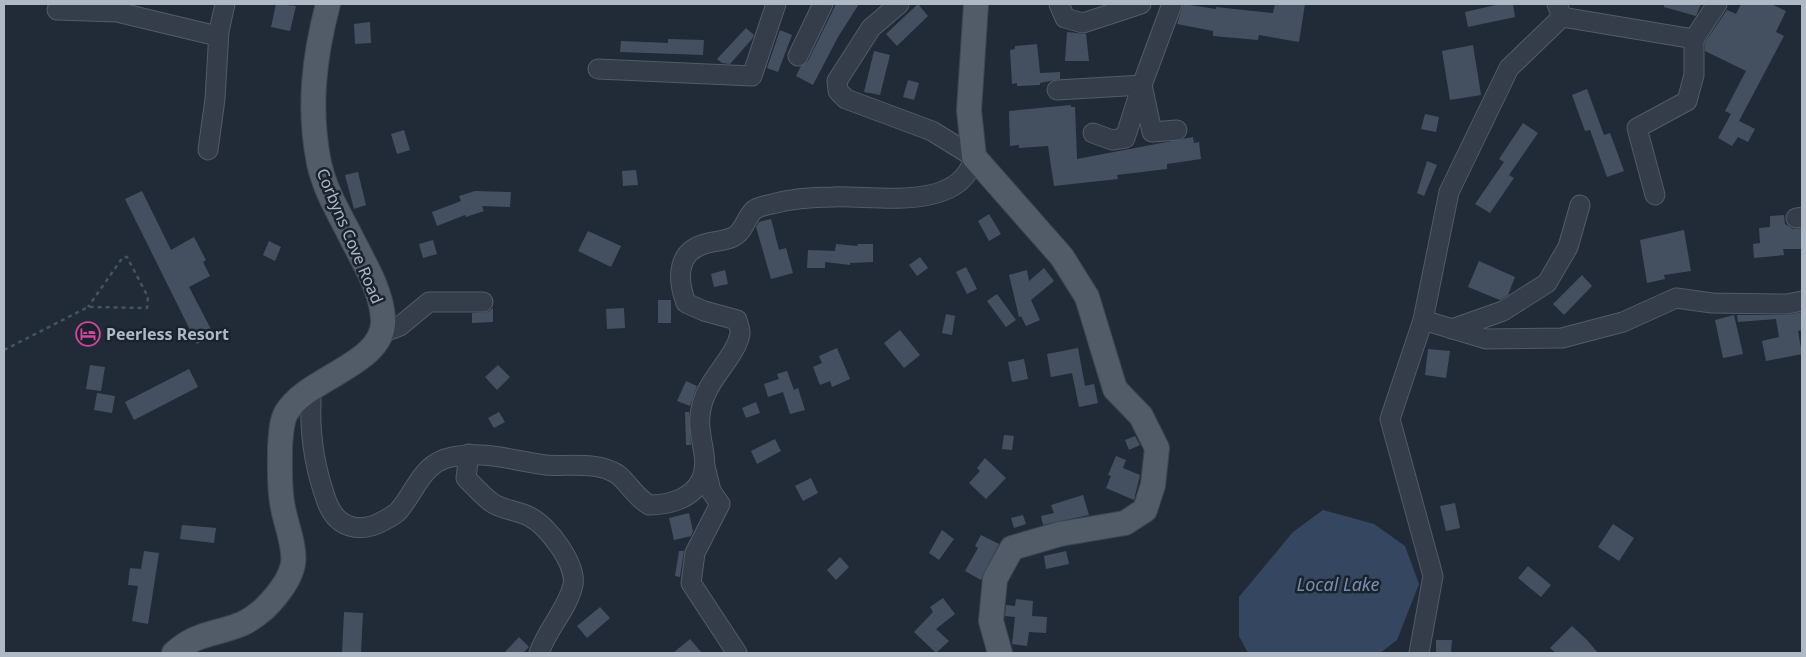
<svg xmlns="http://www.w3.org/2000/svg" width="1806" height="657" font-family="'Noto Sans',sans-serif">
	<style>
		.water { fill: #354760 }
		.building { fill: #445060 }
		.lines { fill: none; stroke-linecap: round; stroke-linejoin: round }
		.minor-casing { stroke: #525b67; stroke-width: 21 }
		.major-casing { stroke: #3e4652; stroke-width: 26 }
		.path { stroke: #425659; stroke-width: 2.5; stroke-dasharray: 4 4; stroke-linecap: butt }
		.minor { stroke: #343d49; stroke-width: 19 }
		.major { stroke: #525c69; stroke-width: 24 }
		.labels { text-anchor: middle; stroke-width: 5; stroke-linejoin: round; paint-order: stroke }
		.street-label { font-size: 16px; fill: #afb8c5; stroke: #1a222d }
		.poi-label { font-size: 16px; font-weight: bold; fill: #afb8c5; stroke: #1a222d; text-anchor: start }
		.water-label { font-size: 18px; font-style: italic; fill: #778fae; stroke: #1a222d }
	</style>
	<rect width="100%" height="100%" fill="#212b38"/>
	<path class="water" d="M1323 510 1374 524 1405 546 1419 584 1397 640 1380 653H1248L1239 636V597L1293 532Z"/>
	<g class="building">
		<path d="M276 4 296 6 290 31 271 27Z"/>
		<path d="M836 4H859L838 37 813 85 796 76 801 66 808 61Z"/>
		<path d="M918 4 928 16 897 46 886 34Z"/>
		<path d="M1183 4 1216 9V7L1273 13 1275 4H1305L1299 42 1259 35 1258 40 1213 36V31L1177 24Z"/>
		<path d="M1500 4H1513L1515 17 1468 27 1465 12Z"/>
		<path d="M1664 4H1701L1696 16 1664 7Z"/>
		<path d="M1741 4H1771L1786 11 1776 32 1784 36 1739 121 1755 129 1748 142 1738 137 1732 146 1718 138 1731 114 1725 111 1746 71 1705 51V42L1727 10 1736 14Z"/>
		<path d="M370 22 371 43 355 44 354 24Z"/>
		<path d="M746 28 754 35 752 39 730 64 722 63 717 59Z"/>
		<path d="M780 30 792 35 778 72 767 68Z"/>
		<path d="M1067 32 1086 34 1089 61H1065Z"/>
		<path d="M668 39 704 40 703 55 620 52 621 41 668 43Z"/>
		<path d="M1037 44 1040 73 1060 72V79L1040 83V85L1017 86V83L1012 84 1010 50 1015 49V46Z"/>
		<path d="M1473 45 1481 95 1450 100 1442 51Z"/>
		<path d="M874 51 890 55 880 95 864 92Z"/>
		<path d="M908 80 919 83 914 100 903 97Z"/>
		<path d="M1587 89 1604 135 1610 133 1624 171 1607 177 1590 130 1585 131 1572 95Z"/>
		<path d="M1071 105V107H1075L1077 159 1193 137 1194 143 1199 142 1201 159 1167 164V169L1117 175 1118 179 1054 186 1048 146 1019 148V145L1010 146 1009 111Z"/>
		<path d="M1425 114 1439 117 1436 132 1421 129Z"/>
		<path d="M1523 123 1538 133 1509 175 1514 178 1490 213 1475 204 1504 162 1499 159Z"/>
		<path d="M404 130 410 150 397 154 391 134Z"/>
		<path d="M1427 161 1437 165 1424 196 1417 193Z"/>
		<path d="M636 170 638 185 623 186 622 171Z"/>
		<path d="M358 172 366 205 354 209 345 175Z"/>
		<path d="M142 191 171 250 194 237 206 260 203 262 210 276 189 287 214 335 197 344 125 199Z"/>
		<path d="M475 191 511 192 510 207 482 206 484 211 466 217 465 215 437 226 432 212 461 201 459 196Z"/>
		<path d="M989 214 1001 234 989 241 978 221Z"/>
		<path d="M1784 215 1785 224 1793 229 1802 228V249H1783L1784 255 1754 258 1753 244 1760 243 1759 228 1770 227V216Z"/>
		<path d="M771 219 779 250 786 248 793 273 771 279 756 227 759 222Z"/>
		<path d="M1684 230 1691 271 1664 275 1665 279 1647 283 1640 240Z"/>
		<path d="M588 231 621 246 611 267 578 251Z"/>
		<path d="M433 240 437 254 423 258 419 244Z"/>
		<path d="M269 241 281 247 275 261 263 255Z"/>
		<path d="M836 244 858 246 857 244H873V262L850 263V265L825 262V268H807L808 250 835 251Z"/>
		<path d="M920 257 928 268 917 276 909 265Z"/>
		<path d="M1479 261 1515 277 1508 295 1500 300 1468 287Z"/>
		<path d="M966 267 977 289 967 294 956 272Z"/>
		<path d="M1044 268 1054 281 1031 300 1040 320 1026 326 1021 316 1019 317 1009 275 1027 270 1029 281Z"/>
		<path d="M725 270 728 284 714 287 711 274Z"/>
		<path d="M1582 275 1592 286 1564 315 1553 304Z"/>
		<path d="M997 294 1016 320 1006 327 987 301Z"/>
		<rect x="658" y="300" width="13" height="23"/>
		<path d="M493 308V322L472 323V313L488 312Z"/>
		<path d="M624 308 625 328 607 329 606 309Z"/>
		<path d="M1802 312V330L1798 331 1802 354 1766 361 1762 341 1779 337 1776 319 1738 322 1737 315H1787Z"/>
		<path d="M946 314 955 316 952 335 942 333Z"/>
		<path d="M1734 315 1743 354 1723 358 1715 320Z"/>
		<path d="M900 330 920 355 904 368 884 343Z"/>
		<path d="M837 348 850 379 832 387 830 381 820 385 813 367 822 363 819 356Z"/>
		<path d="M1078 348 1085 386 1094 384 1098 403 1079 407 1072 373 1051 377 1047 354Z"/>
		<path d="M1428 349 1450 351 1446 378 1425 375Z"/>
		<path d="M1024 359 1028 379 1012 382 1008 362Z"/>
		<path d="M90 365 105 367 101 391 86 389Z"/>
		<path d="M498 365 510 377 497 390 485 377Z"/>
		<path d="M189 369 198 387 134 420 125 402Z"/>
		<path d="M787 371 794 390 798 388 805 410 790 414 783 392 768 397 764 384 779 379 777 374Z"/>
		<path d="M686 381 697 386 690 406 677 401Z"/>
		<path d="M97 393 115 396 112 413 94 410Z"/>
		<path d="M756 402 760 413 746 418 742 408Z"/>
		<path d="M499 412 505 422 494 428 488 418Z"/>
		<path d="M685 412H689L691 445H686Z"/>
		<path d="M1004 435 1014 436 1012 450 1002 449Z"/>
		<path d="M1135 436 1140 445 1129 450 1125 440Z"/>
		<path d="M775 439 781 451 757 464 751 451Z"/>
		<path d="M1116 456 1126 460 1123 468 1140 475 1134 500 1106 488 1111 476 1108 475Z"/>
		<path d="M985 458 1006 478 986 499 969 483 980 471 977 468Z"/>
		<path d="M811 478 818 493 803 501 795 486Z"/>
		<path d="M1083 495 1089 515 1043 525 1041 516 1054 513 1051 505Z"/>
		<path d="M1455 503 1460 528 1446 531 1440 506Z"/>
		<path d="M689 513 693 531 691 536 674 540 669 518Z"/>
		<path d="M1023 515 1026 524 1014 528 1011 518Z"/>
		<path d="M1613 524 1634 538 1619 561 1598 547Z"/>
		<path d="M182 525 216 528 214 543 180 539Z"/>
		<path d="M942 530 954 539 939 560 929 553Z"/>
		<path d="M981 535 999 544 981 580 965 571 978 548 975 546Z"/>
		<path d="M144 551 159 553 148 624 132 621 138 586 128 585 130 568 141 569Z"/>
		<path d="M679 551H684L680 577 675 576Z"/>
		<path d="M1066 551 1069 564 1046 569 1044 556Z"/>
		<path d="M840 557 849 567 836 580 827 570Z"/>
		<path d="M1528 566 1551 585 1541 597 1518 578Z"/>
		<path d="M943 598 955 614 936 629 949 641 936 653 914 632 933 612 930 607Z"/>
		<path d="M1016 599 1033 601 1032 616 1047 617 1046 633 1029 632 1027 646 1012 644 1015 617 1005 616 1006 605 1015 606Z"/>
		<path d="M600 607 610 618 587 638 577 626Z"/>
		<path d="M344 612 363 613 361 653H342Z"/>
		<path d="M1572 626 1587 640 1598 653H1556L1550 648Z"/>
		<path d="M519 637 529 647 523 653H504Z"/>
		<path d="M690 639 702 653H673Z"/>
		<path d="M1436 640H1452L1451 653H1436Z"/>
	</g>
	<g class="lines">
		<g class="minor-casing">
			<g id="minor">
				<path d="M1059 4 1065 18 1083 23 1141 4"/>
				<path d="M57 10 117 12 213 35 219 31 225 4"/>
				<path d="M1562 17 1694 39V75L1687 101 1637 128 1655 195"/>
				<path d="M1694 39 1717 4"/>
				<path d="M798 56 823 4"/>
				<path d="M598 69 752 76 776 4"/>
				<path d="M1057 90 1142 85 1172 4"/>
				<path d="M1093 133 1112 140 1125 138 1142 85 1152 132 1177 130"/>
				<path d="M208 150 215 99 219 31"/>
				<path d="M1796 218 1802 217"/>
				<path d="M1423 320 1486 339 1562 338 1623 322 1676 298 1712 303 1787 304 1802 301"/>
				<path d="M1452 329 1503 311 1547 283 1568 247 1580 205"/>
				<path d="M382 333 400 326 429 302H483"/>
				<path d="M312 386C308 427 313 464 327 502 337 529 361 534 385 520 390 517 397 514 400 509 416 490 423 462 452 457 483 450 515 461 546 465 568 467 596 461 617 474 628 482 634 496 649 505 668 505 692 499 701 480 711 459 697 437 700 416 703 380 734 362 740 334 741 330 738 324 737 320L704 311 686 303C677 279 676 250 708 243 716 241 725 241 733 237 744 232 746 217 754 210 758 207 767 205 772 204 790 199 814 197 833 197 875 195 961 213 974 157L932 131 846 99 838 91 837 81 871 28 899 4"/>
				<path d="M469 454 466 478C474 486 482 495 491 502 501 510 518 510 530 517 547 525 577 564 573 585 567 610 547 629 539 653"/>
				<path d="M705 466 711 491 720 504 695 553 691 583 737 653"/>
				<path d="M1419 653 1433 576 1390 419 1423 320 1449 192 1509 68 1562 17 1557 4"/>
			</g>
		</g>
		<g class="major-casing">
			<g id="major">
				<path d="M976 4 969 110 974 157 1062 257 1087 297 1115 389 1141 416 1157 448 1153 485 1145 510 1125 523 1060 534 1012 548 995 579 991 621 1000 653"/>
				<path d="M174 653C181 647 191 640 200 637 228 627 240 630 264 609 275 598 290 580 293 564 296 546 284 520 282 502 279 484 280 465 280 447 281 436 281 422 286 413 308 376 387 364 383 318 381 288 361 258 348 231 337 210 324 187 319 163 308 108 314 57 328 4"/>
			</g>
		</g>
		<path class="path" d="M4 350 88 307 147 308 148 297 127 257H123L88 307"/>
		<use href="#minor" class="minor"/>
		<use href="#major" class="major"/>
	</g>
	<defs>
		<g id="hotel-ring" transform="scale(1.25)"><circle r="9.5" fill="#1a222d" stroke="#d1479c" stroke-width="1.5"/><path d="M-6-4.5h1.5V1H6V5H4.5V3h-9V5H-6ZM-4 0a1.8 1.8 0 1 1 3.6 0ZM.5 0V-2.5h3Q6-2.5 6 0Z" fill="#d1479c"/></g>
	</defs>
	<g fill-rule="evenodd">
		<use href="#hotel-ring" x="88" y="334"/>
	</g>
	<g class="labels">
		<g class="street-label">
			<text transform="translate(350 236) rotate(67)" y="6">Corbyns Cove Road</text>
		</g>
		<g class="poi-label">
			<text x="106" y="340">Peerless Resort</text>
		</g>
		<g class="water-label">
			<text x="1338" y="591">Local Lake</text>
		</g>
	</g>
	<rect width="1806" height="657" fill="none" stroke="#afb8c5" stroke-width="10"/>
</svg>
